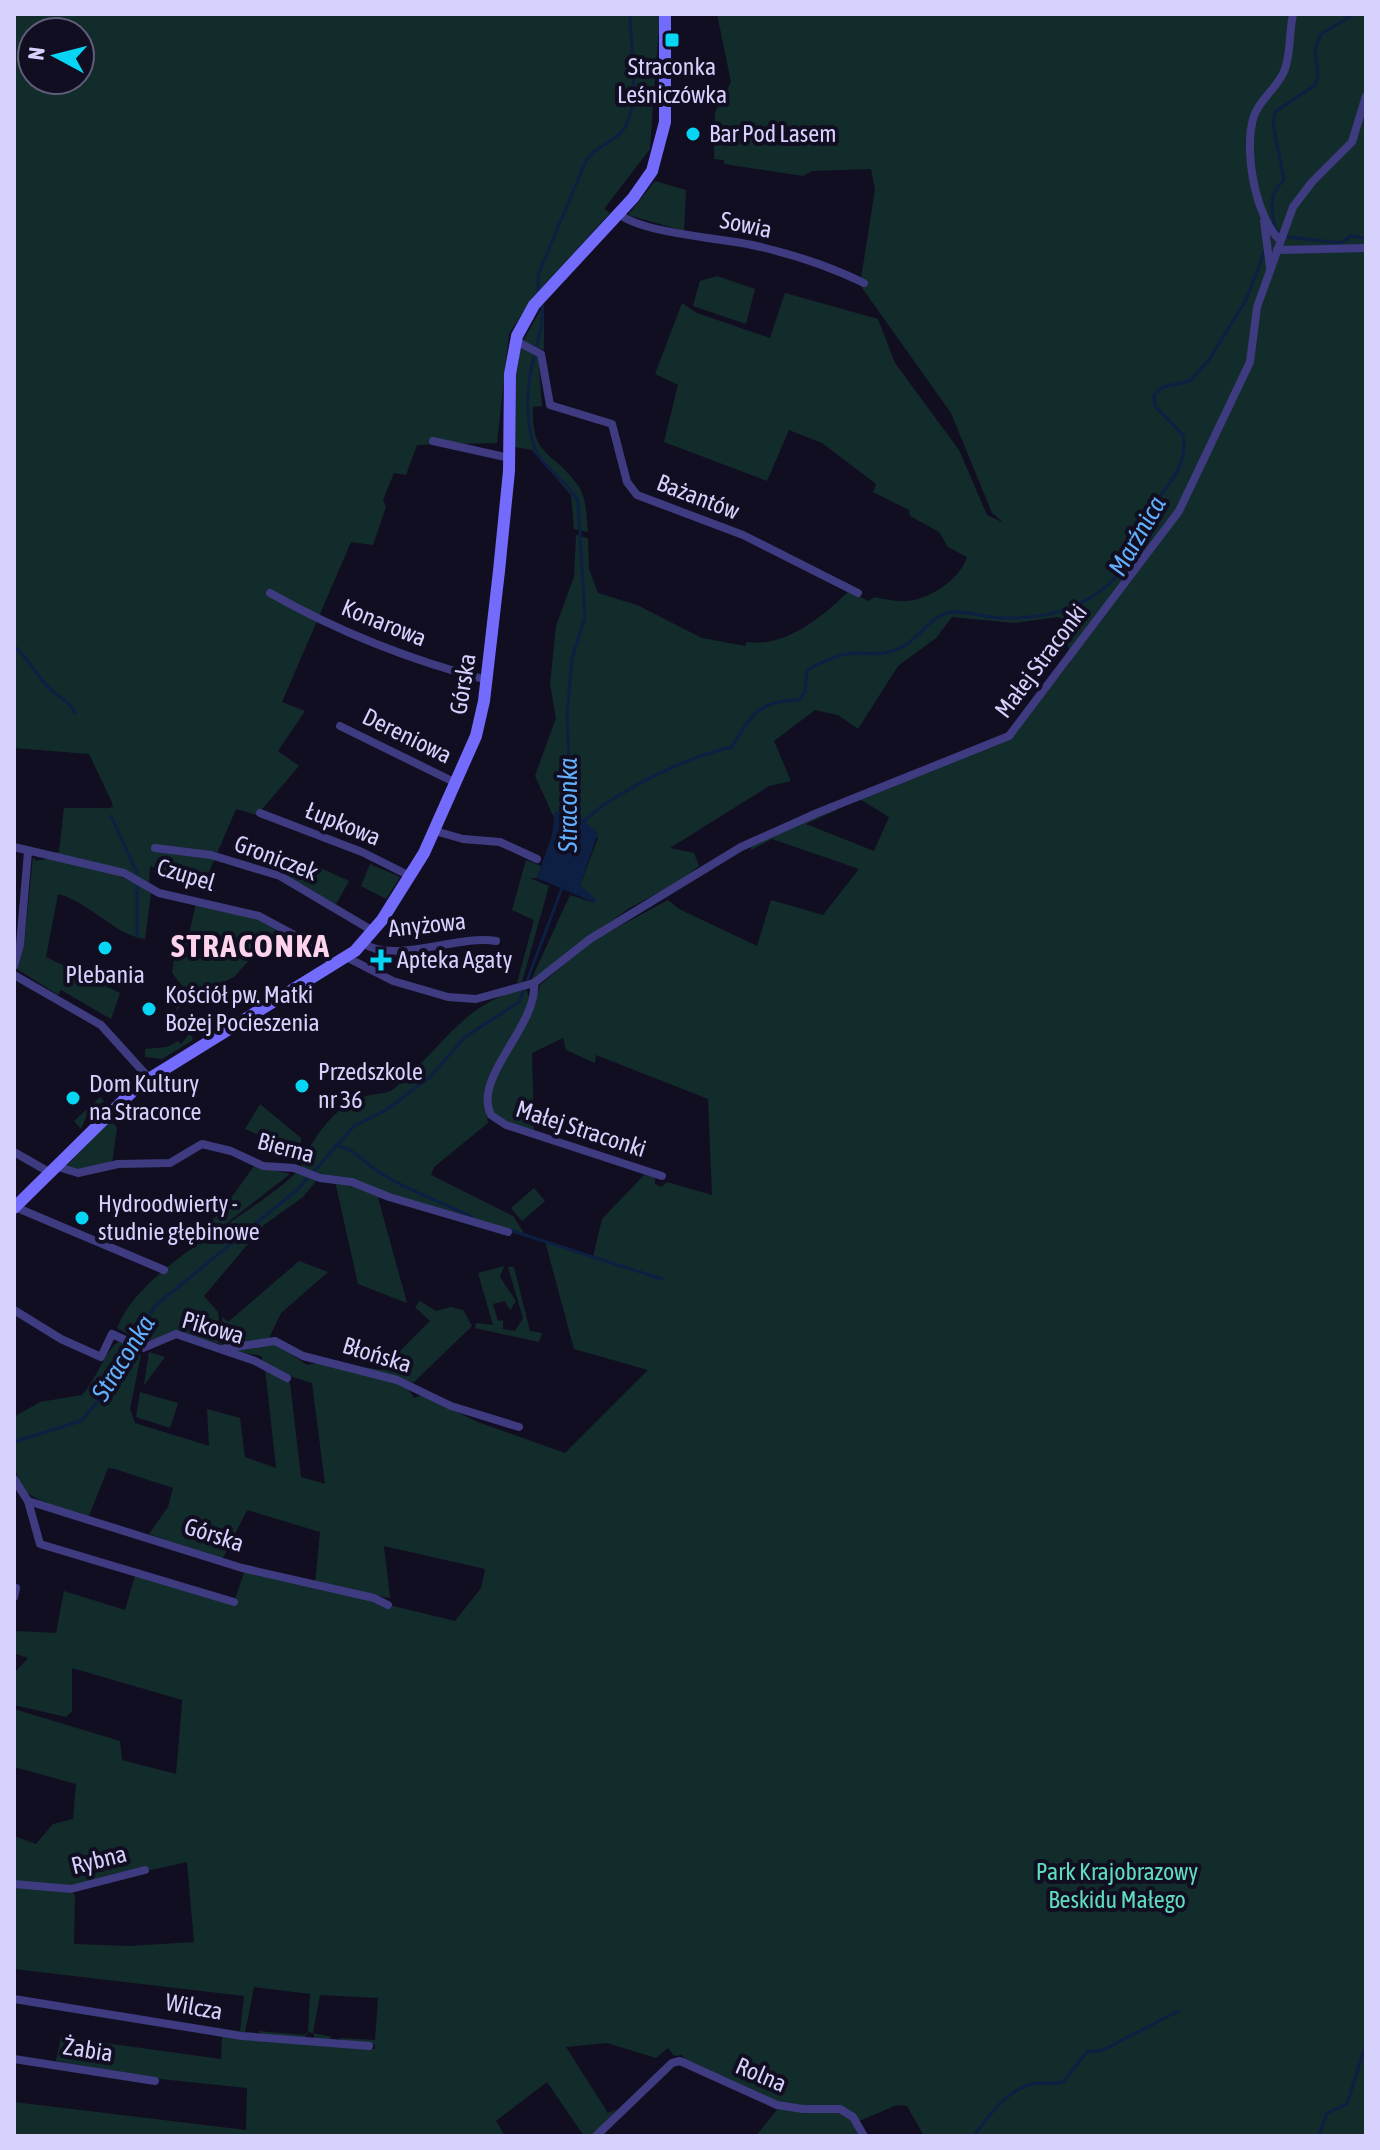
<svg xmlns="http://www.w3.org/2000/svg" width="1380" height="2150" font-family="'Asap Condensed',sans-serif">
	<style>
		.green { fill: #122c2c; fill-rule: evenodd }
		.water { fill: #0d1f43 }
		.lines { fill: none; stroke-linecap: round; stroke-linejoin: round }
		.stream { stroke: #0d1f43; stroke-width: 3 }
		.street { stroke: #3f3b80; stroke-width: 8 }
		.secondary { stroke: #726bfb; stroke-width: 12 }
		.poi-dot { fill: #07d5f4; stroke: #120e22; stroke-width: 3 }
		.labels { text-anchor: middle; stroke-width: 8; stroke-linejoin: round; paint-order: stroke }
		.poi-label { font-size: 24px; fill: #d7d1fe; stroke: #120e22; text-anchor: start }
		.street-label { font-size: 24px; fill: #d7d1fe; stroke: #120e22 }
		.park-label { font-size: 24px; fill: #5fdcc0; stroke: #120e22 }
		.water-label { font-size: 26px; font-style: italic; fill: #62b0fb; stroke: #120e22 }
		.district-label { font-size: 32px; font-weight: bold; letter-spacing: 2px; fill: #fed3ed; stroke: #120e22 }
	</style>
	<rect width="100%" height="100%" fill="#120e22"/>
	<g class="green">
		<path d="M14 14H660L654 91 659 92V104H653L650 149 604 209 610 213 533 297 509 334 497 443 417 445 406 475 394 473 383 500 386 507 373 545 351 542 282 702 305 711 278 751 299 766 257 815 236 809 203 886 150 866 149 885 50 853 59 852 64 808H109L113 807 111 800 89 754 14 748ZM32 32H80V80H32Z"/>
		<path d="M717 14H1366V2136H924L907 2106 897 2105 859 2121 850 2112 778 2103 686 2061 682 2055 674 2056 668 2048 656 2058 607 2043 566 2047 608 2113 617 2109 592 2136H584L547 2082 496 2121 505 2136H14V2102L246 2130 247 2088 141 2077 56 2061 61 2037 221 2059 222 2035 375 2049 374 2044 341 2041 339 2038 375 2040 378 1998 320 1995 313 2033 332 2037 329 2040 315 2039 313 2033 308 2032 305 2038 261 2035 258 2031 304 2035 308 2032 310 1994 254 1987 245 2032H240L244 1996 14 1969 15 1886 71 1891 75 1895 74 1944 130 1946 194 1942 187 1862 151 1870 145 1867 73 1887 14 1882V1836L36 1844 53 1824 73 1819 76 1784 14 1767V1709L120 1741 122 1760 176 1774 182 1704V1700L72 1668V1711L66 1717 14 1705V1673L28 1658 14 1653V1631L56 1633 64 1591 125 1610 135 1576 235 1599 245 1570 455 1621 481 1588 485 1569 384 1546 390 1598 315 1584 320 1532 247 1510 222 1560 149 1534 168 1507 173 1488 115 1469 108 1468 89 1516C13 1493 14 1497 14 1417L40 1402 82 1395C94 1383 108 1346 120 1341L141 1355 130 1409 135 1423 209 1446 207 1409 240 1418 245 1457 276 1468 265 1368 290 1383 301 1477 325 1484 312 1383 280 1373 262 1362V1356L230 1350 276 1344 307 1365 318 1363 406 1386 414 1398 422 1395 478 1422 565 1453 648 1370 574 1349 545 1241 593 1257 602 1219 645 1174 655 1178V1184L661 1187 667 1182 712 1195 708 1099 596 1055 595 1063 566 1050 563 1038 532 1053 534 1132 507 1123 490 1110 492 1086 534 1007 540 985 594 940 668 900 679 909 757 946 771 900 823 915 859 869 772 839 751 850V845L835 809 837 810 806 824 874 851 889 817 858 798 1009 740 1071 661 1063 619 1058 617 1014 623 952 617 936 638 898 666 858 729 838 715 815 710 774 741 791 781 769 786 670 848 694 853 699 866 680 881 628 909 531 980 570 895 595 903 580 885 598 838 555 813 554 818 535 776 556 718 550 684 556 626 574 577 576 535 588 538 589 569 598 593 637 605 702 638 745 646 747 642C785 648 822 617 848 592L869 601 874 597C884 599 897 602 907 601 931 599 960 579 967 557L948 547 939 532 910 516 909 510 873 492 876 484 822 443 789 430 767 481 664 442 678 385 655 374 682 303 697 313 770 338 785 293 878 319 895 363 959 450 987 515 1004 523 992 513 951 413 860 285 875 189 871 169 812 171 803 176 724 164V160L714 159 715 112 731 82Z"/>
		<path d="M655 181 686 190 684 231 628 215Z"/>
		<path d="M717 276 755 289 746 324 693 306 700 281Z"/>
		<path d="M544 304V350L523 341Z"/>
		<path d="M521 348 538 354 542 406 533 407C531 457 552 450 577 484 587 497 586 516 588 532L574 529 571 495 532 450 515 447V377Z"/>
		<path d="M290 854 349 881 336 904 282 875Z"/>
		<path d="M33 857 36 861C66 852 126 876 151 893L145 939C114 935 90 902 58 894L46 957 120 993 111 1019 61 990 58 995 17 969 24 945Z"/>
		<path d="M526 860 541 866 537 878H530L549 886 522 982 517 983 534 920 512 910Z"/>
		<path d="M370 864 400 877 386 899 361 886Z"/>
		<path d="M196 903 252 916 278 928 234 977 188 999 176 1011 183 987 172 973 177 942 187 943Z"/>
		<path d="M526 988 530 1001 484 1100 488 1123 434 1167 431 1175 513 1216 526 1236 321 1176 301 1167C312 1138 334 1106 366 1096 376 1093 387 1095 395 1088 443 1048 461 1004 526 988Z"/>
		<path d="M190 1033 193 1040 162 1059 145 1057V1049L167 1047 178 1041 181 1044Z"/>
		<path d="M100 1097 104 1101 88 1113 81 1129 74 1121Z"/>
		<path d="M260 1104 301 1138V1154L245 1129Z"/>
		<path d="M111 1120 117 1128 112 1163 85 1169 64 1168Z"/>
		<path d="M254 1166 290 1174 219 1229 209 1235H195L221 1212Z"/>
		<path d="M297 1172 317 1180 303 1197 264 1225 204 1296 218 1312 221 1344 171 1332 143 1343 117 1328C142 1265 247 1220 297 1172Z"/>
		<path d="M335 1181 377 1194 407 1303 358 1284Z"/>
		<path d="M534 1188 545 1201 522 1221 511 1208Z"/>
		<path d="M299 1261 328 1272 281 1313 269 1338 224 1345 222 1317 228 1322Z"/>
		<path d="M504 1266 500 1277 516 1301 510 1310 505 1301 493 1304 498 1321 503 1320V1329L515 1331 523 1318 508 1267H514L530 1331 542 1333 539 1342 475 1328 476 1323 493 1325 478 1273Z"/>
		<path d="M420 1301 436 1311 451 1307 463 1310 472 1326 413 1383 363 1367 381 1370 430 1321 415 1307Z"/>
		<path d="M149 1352 165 1357 144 1385Z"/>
		<path d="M140 1392 178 1403 170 1428 136 1417Z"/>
		<path d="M779 2107 832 2110 852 2119 860 2136H756Z"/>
	</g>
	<path class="water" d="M560 810 577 814 598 833 580 885 596 899 595 903 537 878 552 835 555 813Z"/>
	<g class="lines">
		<g class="stream">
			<path d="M1275 229C1272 208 1267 196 1284 180L1273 123 1275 112 1315 85 1318 77 1315 49 1321 34 1354 14"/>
			<path d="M1275 230 1288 237 1341 243 1351 236 1366 238"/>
			<path d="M538 295V275L585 163C594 146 610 145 622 131 642 108 630 44 630 14"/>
			<path d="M541 302C545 322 538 338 534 357 526 387 525 419 535 449 543 468 568 481 578 501L585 617 572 659 567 715 571 813"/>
			<path d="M14 646C28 658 35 673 47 686 57 697 68 699 75 713"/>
			<path d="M111 816 137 873"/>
			<path d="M583 822C614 792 689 756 732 747 751 715 759 700 799 700L805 692 807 670C821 662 842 653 859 653 874 654 886 655 900 648 920 639 932 612 954 612 970 611 987 618 1003 618 1042 619 1081 610 1110 583 1133 563 1133 534 1150 510 1166 486 1189 467 1183 435L1155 406 1154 395 1163 387 1190 381 1209 360 1246 300 1265 250"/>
			<path d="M137 936V887"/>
			<path d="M335 1145C355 1149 366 1164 382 1174 411 1192 442 1202 472 1217"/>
			<path d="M509 1230 662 1279"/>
			<path d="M14 1442 81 1421 105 1393 155 1306 299 1188 354 1126 386 1110 430 1077 465 1037 519 1002 562 888"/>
			<path d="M974 2136C989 2115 1005 2092 1031 2084 1041 2082 1053 2084 1063 2082L1087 2052 1103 2050 1178 2011"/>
			<path d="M1319 2136 1327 2113 1347 2104 1366 2044"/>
		</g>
		<g class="street">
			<path d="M619 214C642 233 719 238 752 245 789 253 829 266 864 283"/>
			<path d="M1264 221 1270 267"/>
			<path d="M1280 240C1255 217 1243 148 1254 116 1260 98 1279 87 1285 69 1291 52 1289 32 1293 14"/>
			<path d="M1277 250 1366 248"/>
			<path d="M516 341 541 354 550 405 612 424 627 482 637 495 743 535 858 593"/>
			<path d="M433 441 510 458"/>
			<path d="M270 593C337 631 413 661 487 680"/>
			<path d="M340 726 456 783"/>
			<path d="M260 813 362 852 410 876"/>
			<path d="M435 831 463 839 500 842 537 859"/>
			<path d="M14 847 124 873 159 893 259 916 311 944 335 964"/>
			<path d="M155 848 211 855 280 876 373 931"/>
			<path d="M363 943C393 965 459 934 496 941"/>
			<path d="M346 957 393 981 448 997 476 999 534 983 590 939 741 847 817 813 1009 736 1179 511 1250 362 1257 307 1293 207 1312 182 1352 142 1366 96"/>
			<path d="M14 966 20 945 28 852"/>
			<path d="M14 975 101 1025 148 1077"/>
			<path d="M534 983C538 1026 472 1077 491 1115L506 1125 662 1176"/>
			<path d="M14 1152 49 1172"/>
			<path d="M55 1166 78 1173 118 1164 170 1163 202 1144 231 1151 263 1166 294 1168 320 1178 352 1182 389 1197 508 1232"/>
			<path d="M15 1207 164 1270"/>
			<path d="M14 1310 61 1339 101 1357 112 1334 143 1348 176 1334 255 1361 287 1378"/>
			<path d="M221 1349 275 1341 303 1356 397 1380 451 1406 519 1427"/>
			<path d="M14 1479 28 1501 40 1544 234 1602"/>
			<path d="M28 1501 242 1568 374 1598 388 1605"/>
			<path d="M14 1597 16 1588"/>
			<path d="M14 1884 71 1889 145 1870"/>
			<path d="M14 1999 242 2036 369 2046"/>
			<path d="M14 2059 155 2081"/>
			<path d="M596 2136 672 2063 680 2061 777 2105 803 2109H840L853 2117 864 2136"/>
		</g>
		<path class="secondary" d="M14 1208 139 1085 355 951 382 920 424 853 476 736 484 701 499 571 509 471 510 374 517 336 534 305 633 198 652 171 665 122V14"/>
	</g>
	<g class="poi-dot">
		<rect x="664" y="32" width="16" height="16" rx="4"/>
		<circle cx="693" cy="134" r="8"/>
		<circle cx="105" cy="948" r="8"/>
		<path d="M377 948h8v8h8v8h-8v8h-8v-8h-8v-8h8z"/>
		<circle cx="149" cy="1009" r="8"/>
		<circle cx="302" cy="1086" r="8"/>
		<circle cx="73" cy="1098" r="8"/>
		<circle cx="82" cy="1218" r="8"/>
	</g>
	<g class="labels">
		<g class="poi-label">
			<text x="672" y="75" text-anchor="middle">Straconka<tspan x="672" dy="28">Leśniczówka</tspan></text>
			<text x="709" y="142">Bar Pod Lasem</text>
			<text x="397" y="968">Apteka Agaty</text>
			<text x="105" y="983" text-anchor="middle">Plebania</text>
			<text x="165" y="1003">Kościół pw. Matki<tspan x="165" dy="28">Bożej Pocieszenia</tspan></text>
			<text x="318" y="1080">Przedszkole<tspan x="318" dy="28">nr 36</tspan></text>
			<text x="89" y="1092">Dom Kultury<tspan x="89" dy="28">na Straconce</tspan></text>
			<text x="98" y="1212">Hydroodwierty -<tspan x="98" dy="28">studnie głębinowe</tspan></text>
		</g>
		<g class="street-label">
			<text transform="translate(746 225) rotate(12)" y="8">Sowia</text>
			<text transform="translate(698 497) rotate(21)" y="8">Bażantów</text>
			<text transform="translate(384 623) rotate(22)" y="8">Konarowa</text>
			<text transform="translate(1041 661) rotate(-53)" y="8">Małej Straconki</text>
			<text transform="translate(463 684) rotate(-81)" y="8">Górska</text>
			<text transform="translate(407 736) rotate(26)" y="8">Dereniowa</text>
			<text transform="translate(343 824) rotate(22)" y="8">Łupkowa</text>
			<text transform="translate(276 858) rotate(21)" y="8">Groniczek</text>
			<text transform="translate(186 875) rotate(17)" y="8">Czupel</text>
			<text transform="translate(427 925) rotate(-6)" y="8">Anyżowa</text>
			<text transform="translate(581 1129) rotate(18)" y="8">Małej Straconki</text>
			<text transform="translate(286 1148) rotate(15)" y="8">Bierna</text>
			<text transform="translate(213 1328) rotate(16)" y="8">Pikowa</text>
			<text transform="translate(377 1355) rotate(17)" y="8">Błońska</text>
			<text transform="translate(214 1535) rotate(18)" y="8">Górska</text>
			<text transform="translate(99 1860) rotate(-14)" y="8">Rybna</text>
			<text transform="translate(194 2007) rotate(10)" y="8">Wilcza</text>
			<text transform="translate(88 2050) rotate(9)" y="8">Żabia</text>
			<text transform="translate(761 2075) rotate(23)" y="8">Rolna</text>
		</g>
		<g class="park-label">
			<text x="1117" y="1880">Park Krajobrazowy<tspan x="1117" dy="28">Beskidu Małego</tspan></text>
		</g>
		<g class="water-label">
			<text transform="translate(1137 536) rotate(-60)" y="9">Marźnica</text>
			<text transform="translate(568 805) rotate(-90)" y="9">Straconka</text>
			<text transform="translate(123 1358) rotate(-58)" y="9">Straconka</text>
		</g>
		<g class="district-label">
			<text x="251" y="957">STRACONKA</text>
		</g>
	</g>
	<rect width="1380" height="2150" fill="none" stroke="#d7d1fe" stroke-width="32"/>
	<g transform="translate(56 56) rotate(277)"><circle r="38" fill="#120e22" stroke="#615c7a" stroke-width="2"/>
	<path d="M0-6L14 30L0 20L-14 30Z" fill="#07d5f4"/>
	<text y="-12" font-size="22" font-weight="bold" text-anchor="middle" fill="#d7d1fe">N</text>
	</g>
</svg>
